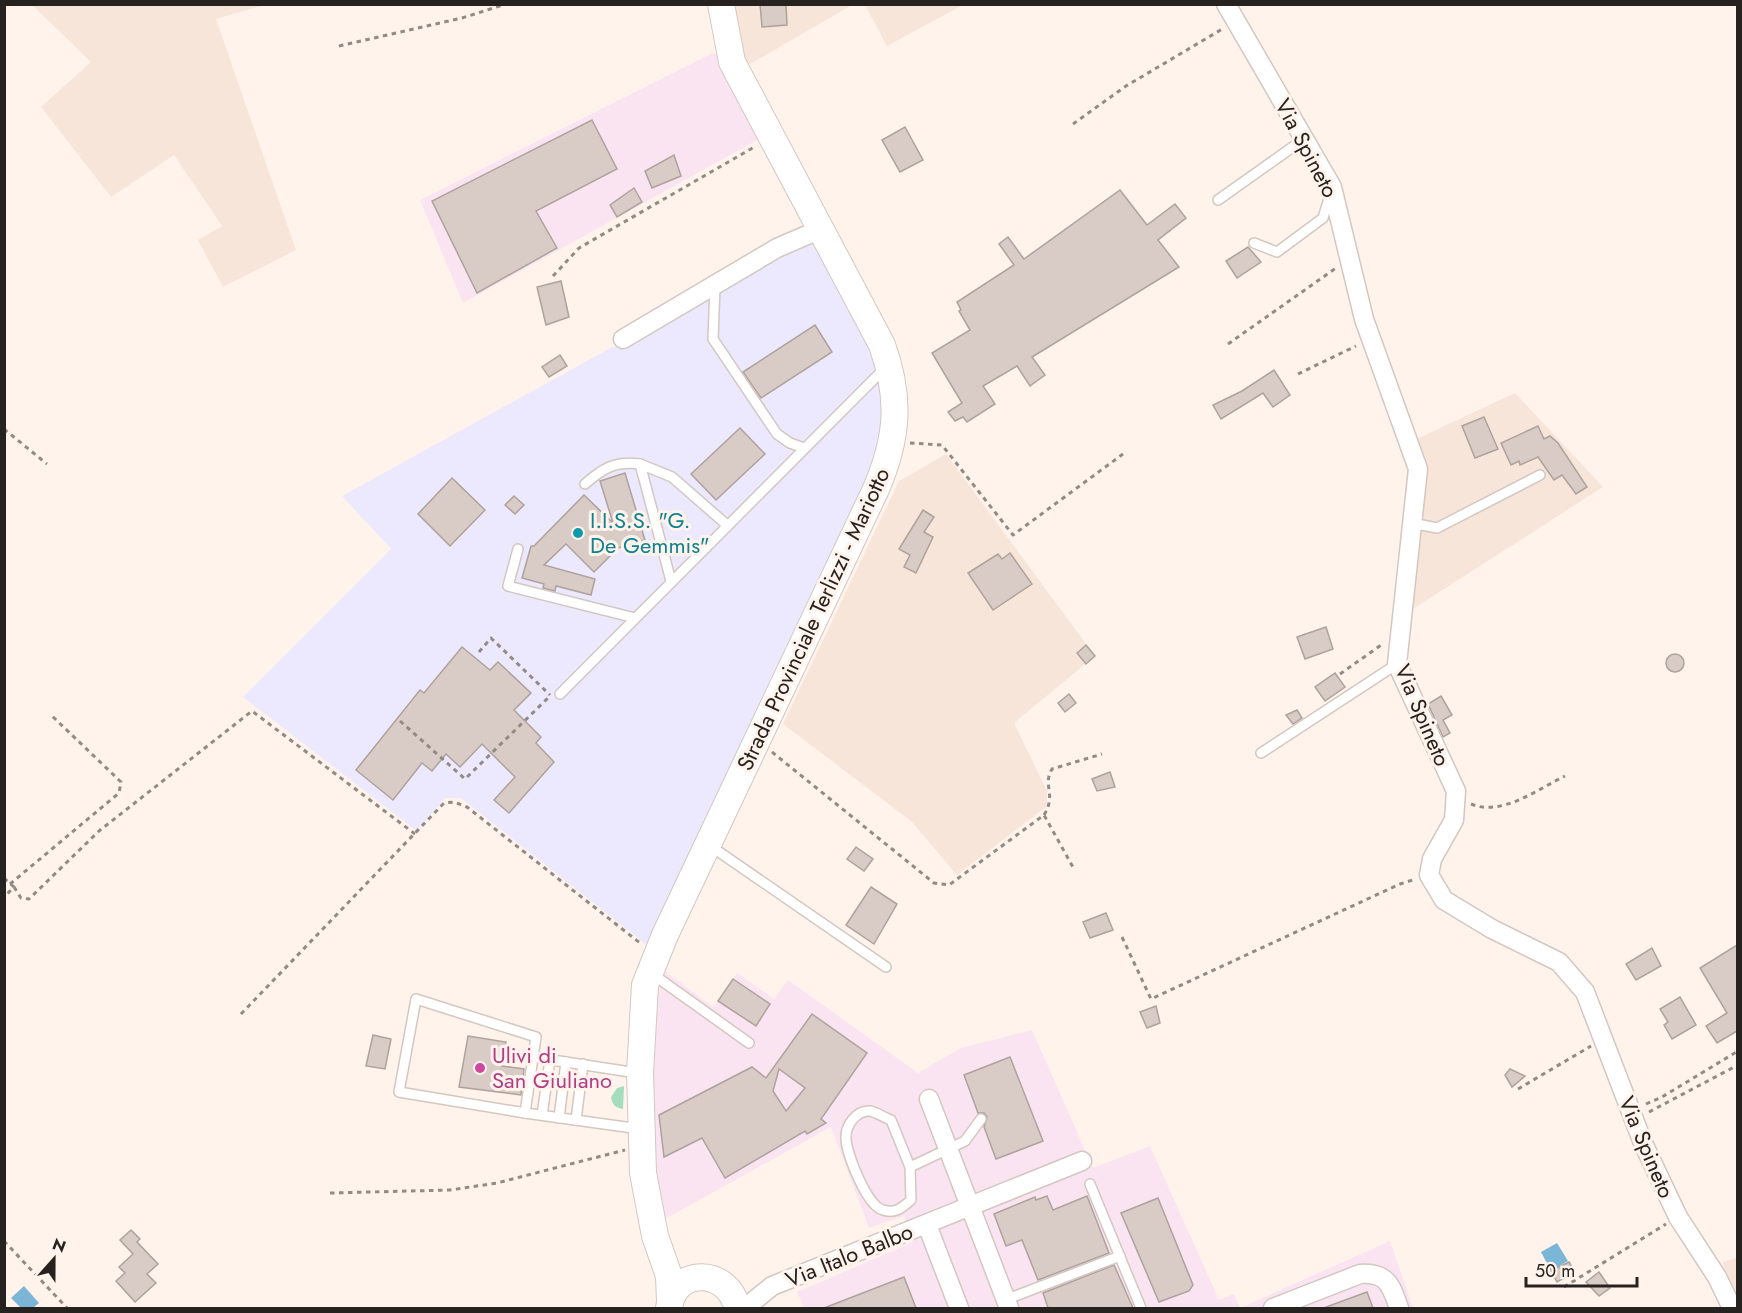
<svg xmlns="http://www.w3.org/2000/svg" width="1742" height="1313" font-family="Jost,sans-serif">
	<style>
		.commercial { fill: #fbe4f1 }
		.built { fill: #f8e5d9 }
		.education { fill: #ece9ff }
		.green { fill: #a4dcbe }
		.water { fill: #7cb6d6 }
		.building { fill: #d9cbc6; stroke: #afa29d; stroke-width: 1.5; fill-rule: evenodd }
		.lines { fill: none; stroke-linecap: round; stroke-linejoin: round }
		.lane-casing { stroke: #d3c7c0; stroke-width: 12 }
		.street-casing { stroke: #d3c7c0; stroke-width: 21 }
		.secondary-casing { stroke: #d3c7c0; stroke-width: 28 }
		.path { stroke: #928a84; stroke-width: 3; stroke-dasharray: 4.5 4.5; stroke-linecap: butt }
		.lane { stroke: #fff; stroke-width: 9 }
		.street { stroke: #fff; stroke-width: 18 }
		.secondary { stroke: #fff; stroke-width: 26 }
		.culture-dot { fill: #0f9aa8; stroke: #fff3eb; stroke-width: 2 }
		.hotel-dot { fill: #d1479c; stroke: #fff3eb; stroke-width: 2 }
		.labels { text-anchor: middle; stroke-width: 6; stroke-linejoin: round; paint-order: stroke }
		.street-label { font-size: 22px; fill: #26221f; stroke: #fff3eb }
		.culture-label { font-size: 22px; fill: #0d838f; stroke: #fff3eb; text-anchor: start }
		.hotel-label { font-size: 22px; fill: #b23c85; stroke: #fff3eb; text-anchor: start }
	</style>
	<rect width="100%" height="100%" fill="#fff3eb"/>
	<g class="commercial">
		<path d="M713 53 717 55 759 139 463 303 420 200Z"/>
		<path d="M662 969 713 1007 737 973 774 999 788 980 918 1073 961 1048 1032 1030 1093 1168 1150 1146 1219 1300 1234 1294 1240 1308 1390 1241 1413 1308H804L797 1292 913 1242 904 1216 869 1228 831 1127 663 1220 658 1196 652 1088V1028Z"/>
	</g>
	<g class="built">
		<path d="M32 5H264L216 19 296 250 223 287 198 240 222 226 174 155 111 197 41 107 91 62Z"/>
		<path d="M721 5H852L745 67Z"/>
		<path d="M865 5H963L887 46Z"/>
		<path d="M1515 393 1603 487 1402 616 1418 469 1408 443Z"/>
		<path d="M946 454 1095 656 1014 723 1047 791V806L957 875 911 821 783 724 899 481Z"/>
		<path d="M1737 1258V1304L1722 1262Z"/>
	</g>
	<path class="education" d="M814 241 875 354 885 413 877 461 648 946 461 798H445L417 831 243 697 391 549 342 496 799 244Z"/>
	<path class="green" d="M624 1086 623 1109C616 1108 612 1105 611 1097L617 1088Z"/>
	<g class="water">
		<path d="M1557 1243 1568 1261 1551 1271 1541 1252Z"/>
		<path d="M24 1286 39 1303 33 1308H21L11 1298Z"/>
	</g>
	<g class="building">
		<path d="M760 4H786L787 25 762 27Z"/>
		<path d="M592 120 617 169 536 211 557 248 477 293 432 201Z"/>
		<path d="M905 127 923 160 900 172 882 140Z"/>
		<path d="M674 155 681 176 652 188 645 171Z"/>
		<path d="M634 188 642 202 617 217 610 205Z"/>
		<path d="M1120 190 1147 225 1175 204 1186 218 1158 240 1179 267 1032 357 1045 375 1030 386 1017 366 983 386 995 404 967 422 963 417 955 421 948 412 962 403 932 353 970 330 959 311 961 310 957 302 1014 265 999 244 1008 237 1024 259Z"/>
		<path d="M1248 247 1261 262 1237 278 1226 261Z"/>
		<path d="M561 281 569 317 546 325 537 287Z"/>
		<path d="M815 325 832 352 761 398 743 372Z"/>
		<path d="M560 355 567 366 549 377 542 367Z"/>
		<path d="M1274 370 1290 395 1273 407 1263 393 1221 419 1213 405 1242 391Z"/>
		<path d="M1484 417 1498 449 1475 458 1462 426Z"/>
		<path d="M1538 426 1544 439 1550 436 1558 443 1587 487 1576 494 1562 475 1554 480 1538 457 1520 465 1519 461 1511 465 1501 443Z"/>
		<path d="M740 428 765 454 716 500 691 474Z"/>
		<path d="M625 473 645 540 618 548 594 572 566 544 544 565 595 579 591 595 556 586 555 591 543 588 544 584 522 578 531 546H534L584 495 613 523 600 481Z"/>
		<path d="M452 478 485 510 450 546 418 514Z"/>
		<path d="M514 496 524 505 515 514 505 505Z"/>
		<path d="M923 510 934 517 924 532 933 537 916 573 904 567 910 555 899 549Z"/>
		<path d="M1010 553 1032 584 993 610 968 573 998 554 1002 559Z"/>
		<path d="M1326 627 1333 649 1305 659 1297 637Z"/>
		<path d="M1086 645 1095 656 1086 664 1077 653Z"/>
		<path d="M462 647 490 670 498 662 531 693 514 710 541 737 536 743 554 762 509 813 494 800 515 777 482 744 460 767 446 754 432 771 422 763 393 800 356 770 420 690 424 693Z"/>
		<circle cx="1675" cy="663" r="9"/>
		<path d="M1335 673 1345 687 1325 701 1315 687Z"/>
		<path d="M1069 694 1076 703 1065 712 1058 703Z"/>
		<path d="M1441 696 1452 715 1443 720 1450 733 1443 737 1428 704Z"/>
		<path d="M1297 710 1302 718 1293 724 1286 715Z"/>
		<path d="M1110 772 1115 787 1097 791 1092 779Z"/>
		<path d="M856 847 873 859 864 871 847 859Z"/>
		<path d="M871 887 897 904 874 944 846 925Z"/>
		<path d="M1106 913 1113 930 1090 938 1083 922Z"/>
		<path d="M1737 945V1031L1717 1043 1706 1026 1727 1013 1700 968Z"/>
		<path d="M1652 948 1661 966 1636 980 1626 964Z"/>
		<path d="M733 979 770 1004 756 1026 718 1001Z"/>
		<path d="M1680 997 1696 1025 1672 1039 1664 1025 1668 1022 1660 1009Z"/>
		<path d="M1156 1006 1160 1023 1147 1028 1140 1012Z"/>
		<path d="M812 1014 867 1053 821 1119 826 1123 807 1134 805 1131 725 1178 702 1138 664 1157 659 1115 752 1067 766 1078ZM779 1069 805 1088 786 1111 773 1091Z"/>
		<path d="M373 1035 391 1039 385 1069 366 1066Z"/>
		<path d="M468 1036 506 1042 502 1066 524 1069 521 1095 459 1087Z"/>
		<path d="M1010 1057 1043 1141 996 1159 984 1127 987 1117 984 1113H978L964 1075Z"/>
		<path d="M1510 1069 1525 1076 1512 1087 1505 1075Z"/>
		<path d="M1047 1196 1053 1210 1087 1196 1109 1253 1038 1280 1022 1240 1006 1246 994 1214 1035 1197 1036 1200Z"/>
		<path d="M1158 1198 1193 1285 1189 1291 1159 1302 1121 1213Z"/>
		<path d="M131 1230 140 1239 137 1242 158 1264 147 1274 156 1283 135 1302 116 1281 125 1273 119 1267 133 1254 120 1240Z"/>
		<path d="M1569 1262 1575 1272 1557 1282 1551 1271Z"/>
		<path d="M1114 1265 1133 1308H1048L1043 1293Z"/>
		<path d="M1599 1272 1610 1288 1599 1296 1586 1282Z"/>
		<path d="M904 1277 916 1308H824Z"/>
		<path d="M1367 1292 1373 1308H1326V1307Z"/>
	</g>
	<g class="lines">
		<g class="lane-casing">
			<g id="lane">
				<path d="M1218 200 1304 139"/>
				<path d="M1254 243 1277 252 1323 218 1330 195"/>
				<path d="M715 286 713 339 777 434 790 443 804 448"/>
				<path d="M640 464 672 477 727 525"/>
				<path d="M585 484C603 468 615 461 640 464L671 581"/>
				<path d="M1412 523 1437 528 1540 475"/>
				<path d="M518 549 508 586 635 618"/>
				<path d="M560 694 887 366"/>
				<path d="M1261 753 1397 664"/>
				<path d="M709 845 886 967"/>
				<path d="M651 973 749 1043"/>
				<path d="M637 1073 533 1057 525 1113 640 1129"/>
				<path d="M525 1113 399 1092 416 999 536 1037 533 1057"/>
				<path d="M542 1115 550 1060"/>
				<path d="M559 1118 566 1062"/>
				<path d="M576 1120 583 1064"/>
				<path d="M910 1167 891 1120C885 1118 876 1112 870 1111 856 1110 845 1126 846 1139 847 1155 867 1206 883 1210 895 1214 902 1208 911 1200L910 1167 965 1141 981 1119"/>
				<path d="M1090 1184 1141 1308"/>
				<path d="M1005 1300 1120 1256"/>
			</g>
		</g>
		<g class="street-casing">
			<g id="street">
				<path d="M1226 4 1332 187 1364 319 1418 469 1397 664 1456 791 1454 820 1432 859 1429 875 1444 900 1492 929 1559 962 1585 992 1643 1143 1678 1217 1717 1277 1732 1308"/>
				<path d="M623 339 777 248 821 229"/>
				<path d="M929 1099 1009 1308"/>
				<path d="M927 1225 959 1308"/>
				<path d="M745 1308 772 1286 1082 1161"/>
				<path d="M1273 1308 1360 1274C1387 1272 1391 1285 1399 1308"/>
			</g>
		</g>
		<g class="secondary-casing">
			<g id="secondary">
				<path d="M670 1301 669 1276 655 1236 643 1173 640 1073 645 985 665 935 876 489C898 438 901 398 882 345L732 62 721 4"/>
				<path d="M669 1308C674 1266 729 1268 737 1308"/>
			</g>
		</g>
		<g class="path">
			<path d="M339 46 462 18 506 4"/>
			<path d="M1073 124 1126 86 1224 28"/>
			<path d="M553 276 579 248 756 146"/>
			<path d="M1228 344 1336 268"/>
			<path d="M1298 374 1356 346"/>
			<path d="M4 429 47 464"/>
			<path d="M910 443 942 445 1013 535 1123 454"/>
			<path d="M479 652 491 638 550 695"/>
			<path d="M1340 674 1384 643"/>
			<path d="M400 721 465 779 549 697"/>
			<path d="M772 752 934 883 949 885 1044 815 1074 869"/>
			<path d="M1471 804C1501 817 1538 789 1565 776"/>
			<path d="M1044 815C1057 794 1042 786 1052 769L1102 754"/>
			<path d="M4 878 14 887 4 897"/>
			<path d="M10 884 119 793 121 782 50 714"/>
			<path d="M14 887 21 898 29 899 99 831 252 711 415 834"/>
			<path d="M1122 937 1151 999 1400 884 1416 879"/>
			<path d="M241 1014 444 803 454 802 467 807 640 943"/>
			<path d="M1518 1089 1591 1046"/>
			<path d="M1646 1104 1662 1097 1738 1051"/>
			<path d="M1649 1112 1738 1065"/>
			<path d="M330 1193 450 1190 497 1183 625 1150"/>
			<path d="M4 1241 67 1308"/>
			<path d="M1564 1287 1666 1224"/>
		</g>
		<use href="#lane" class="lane"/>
		<use href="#street" class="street"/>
		<use href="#secondary" class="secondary"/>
	</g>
	<circle class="culture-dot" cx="578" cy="533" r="6"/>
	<circle class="hotel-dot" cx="480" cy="1068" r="6"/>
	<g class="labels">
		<g class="street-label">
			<text transform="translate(1307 148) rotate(62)" y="8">Via Spineto</text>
			<text transform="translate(813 619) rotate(-65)" y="8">Strada Provinciale Terlizzi - Mariotto</text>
			<text transform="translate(1423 715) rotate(67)" y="8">Via Spineto</text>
			<text transform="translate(1647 1147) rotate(67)" y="8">Via Spineto</text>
			<text transform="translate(849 1255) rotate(-22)" y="8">Via Italo Balbo</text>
		</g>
		<g class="culture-label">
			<text x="590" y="528">I.I.S.S. "G.<tspan x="590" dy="25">De Gemmis"</tspan></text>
		</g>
		<g class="hotel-label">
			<text x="492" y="1063">Ulivi di<tspan x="492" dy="25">San Giuliano</tspan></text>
		</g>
	</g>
	<rect width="1742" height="1313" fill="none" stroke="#26221f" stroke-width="12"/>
	<g transform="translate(54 1259) rotate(21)" stroke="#fff3eb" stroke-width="4.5" paint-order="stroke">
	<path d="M0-4.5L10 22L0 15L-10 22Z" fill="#26221f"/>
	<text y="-9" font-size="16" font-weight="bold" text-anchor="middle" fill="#26221f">N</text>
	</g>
	<path d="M1526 1277v9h111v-9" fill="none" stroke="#26221f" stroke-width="3"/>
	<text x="1535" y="1277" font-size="18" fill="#26221f" stroke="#fff3eb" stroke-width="4.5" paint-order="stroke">50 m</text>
</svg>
